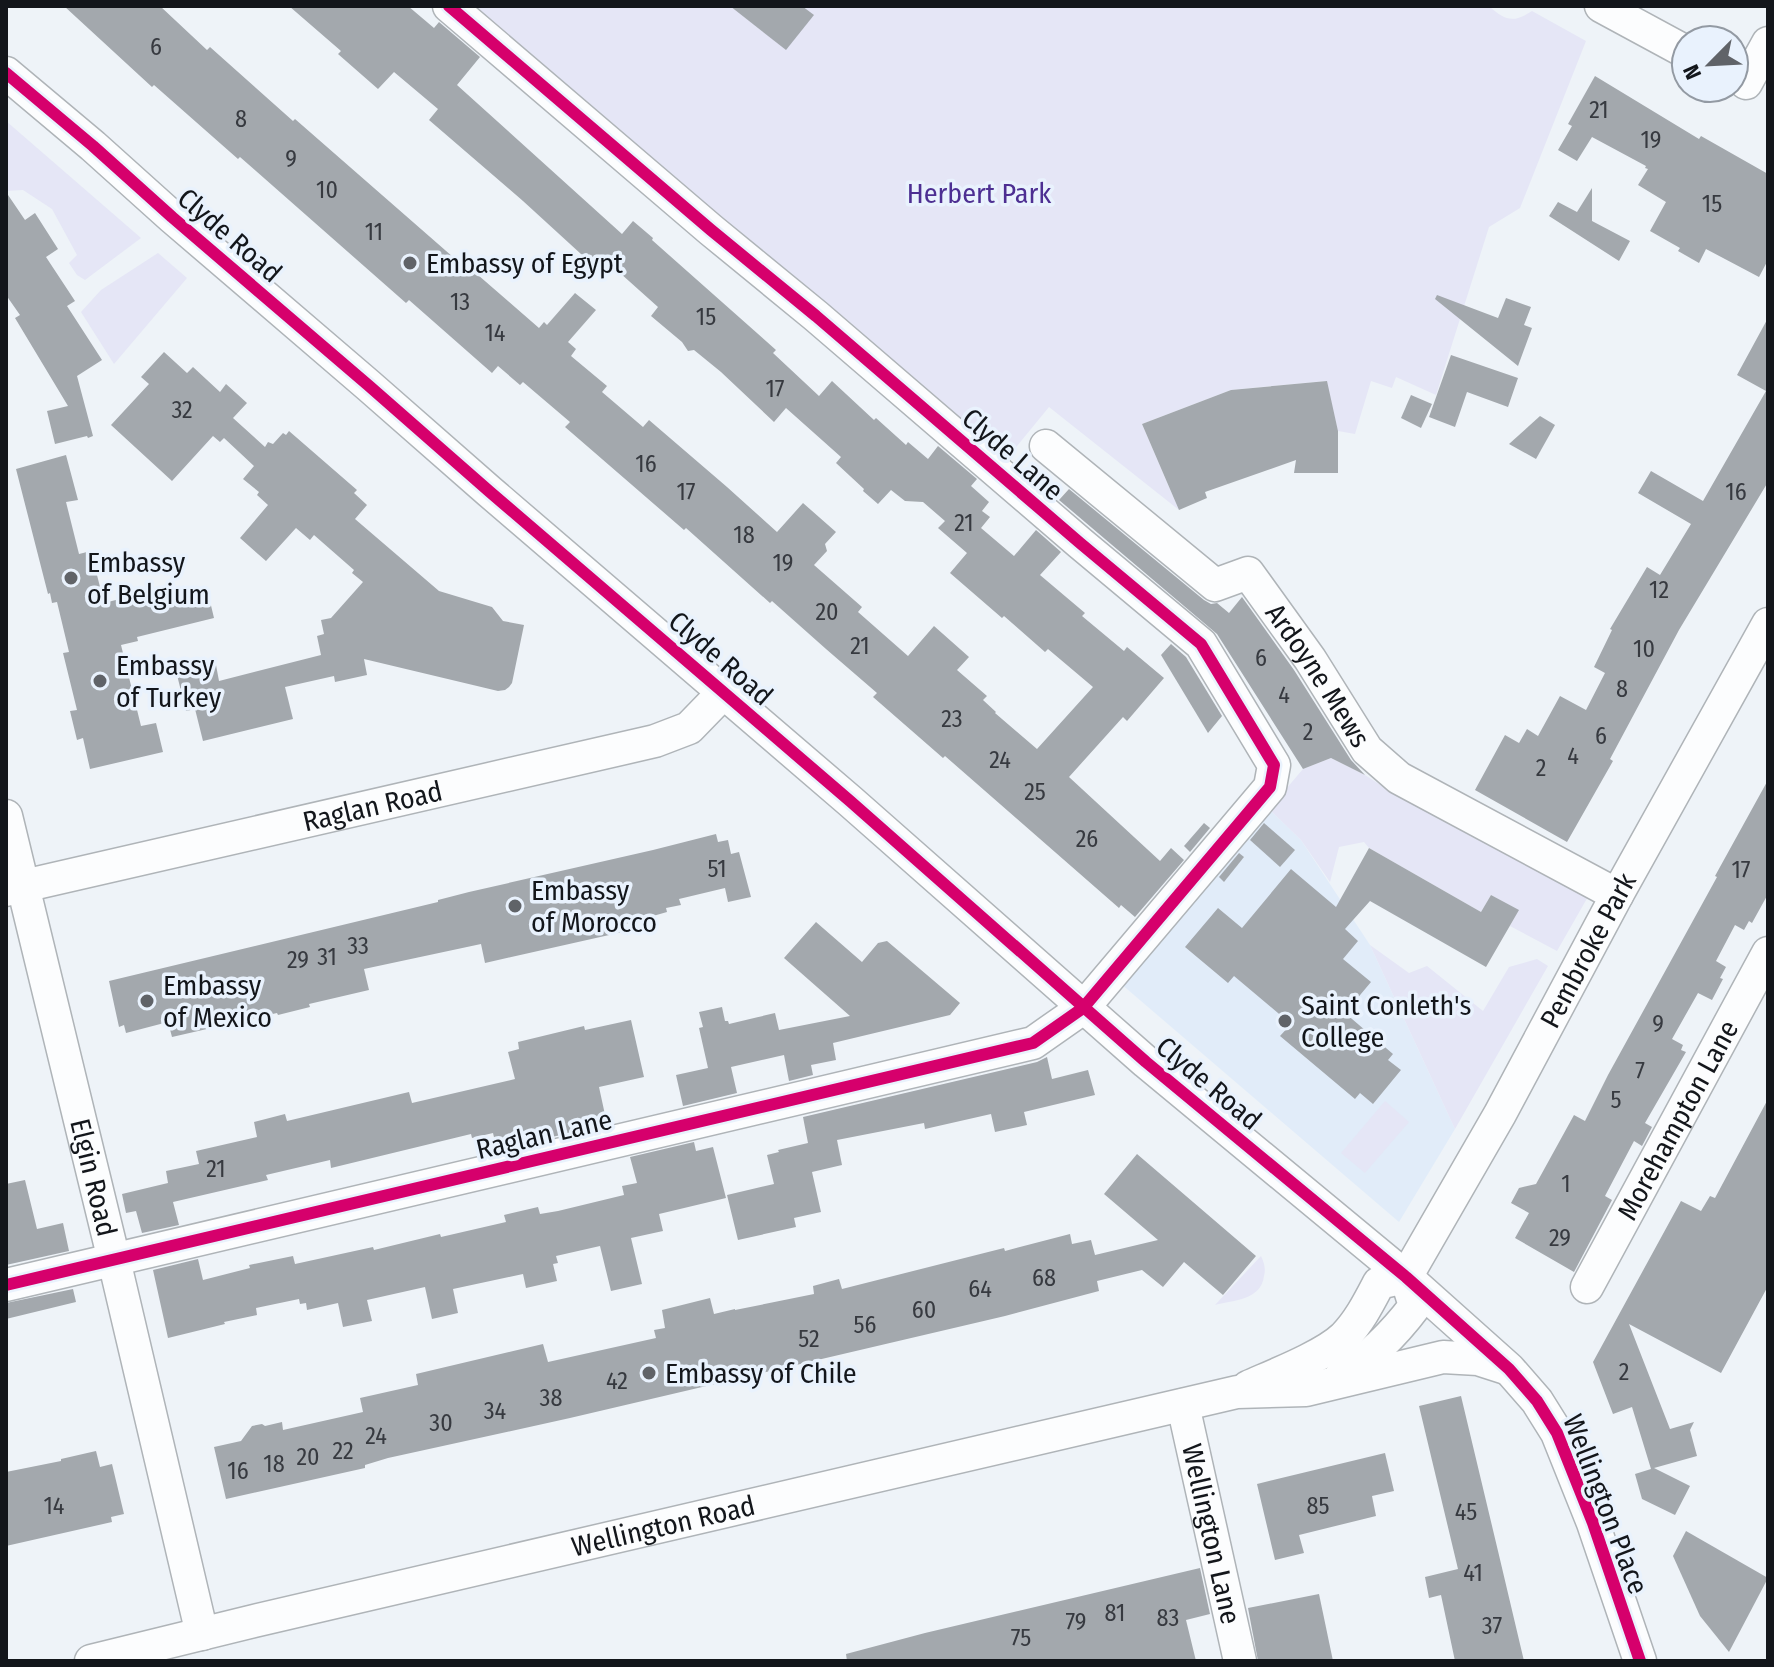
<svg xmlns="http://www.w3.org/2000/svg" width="1774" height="1667" font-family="'Fira Sans Condensed',sans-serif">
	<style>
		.built { fill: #e1ecf9 }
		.green { fill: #e5e6f6 }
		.building { fill: #a3a8ad }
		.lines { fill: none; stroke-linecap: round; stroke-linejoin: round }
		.minor-casing { stroke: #afb4b8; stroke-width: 35 }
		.minor { stroke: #fcfdfe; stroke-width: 32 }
		.cycleway-casing { stroke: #e9f2fd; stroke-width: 17 }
		.cycleway { stroke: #d6006c; stroke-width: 12 }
		.poi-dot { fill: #606368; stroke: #e9f2fd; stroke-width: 3 }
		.labels { text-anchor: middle; stroke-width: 7; stroke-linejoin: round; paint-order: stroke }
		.number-label { font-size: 24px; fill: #373a40 }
		.park-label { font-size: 28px; fill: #4d2f92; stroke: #e9f2fd }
		.street-label { font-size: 28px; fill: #13161b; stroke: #e9f2fd }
		.poi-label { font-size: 28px; fill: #13161b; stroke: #e9f2fd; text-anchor: start }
	</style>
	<rect width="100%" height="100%" fill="#eef3f8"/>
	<path class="built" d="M1269 809 1301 840 1370 945 1455 1129 1399 1222 1120 983Z"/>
	<g class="green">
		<path d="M467 6H1489C1505 21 1514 23 1532 11L1586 41 1520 208 1489 227 1436 395 1396 377 1392 388 1371 381 1355 434 1338 431 1326 381 1231 390 1142 424 1179 510 1049 407 1004 462Z"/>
		<path d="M6 121 141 238 85 280 77 275 69 263 77 255 52 209 23 190 6 191Z"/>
		<path d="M158 253 187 278 114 364 81 312 101 290Z"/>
		<path d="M1331 758 1365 775 1390 791 1589 895 1557 951 1510 926 1518 910 1491 895 1481 912 1369 848 1364 842 1339 847 1330 882 1301 840 1269 809 1303 769Z"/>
		<path d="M1370 945 1409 973 1427 966 1483 1011 1509 967 1537 959 1548 966 1455 1129Z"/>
		<path d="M1385 1101 1409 1122 1365 1173 1341 1153Z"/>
		<path d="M1261 1256C1264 1263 1266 1268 1264 1276 1261 1300 1234 1300 1215 1305Z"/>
	</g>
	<g class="building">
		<path d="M64 6H160L207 50 210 47 293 121 295 119 461 264 463 262 539 328 544 322 547 325 575 293 596 310 568 342 576 349 571 356 607 386 602 392 643 427 649 420 727 487 777 532 803 503 836 532 825 544 827 551 814 565 862 607 858 612 908 656 934 626 969 657 957 670 987 696 983 700 996 712 995 713 1037 749 1093 687 1048 649 1045 652 1004 616 1002 618 950 573 967 553 938 528 945 521 923 502 905 501 891 490 878 504 863 491 864 489 836 463 841 457 786 408 774 422 721 372 694 350 688 351 682 342 651 316 658 307 601 256 593 265 523 201 429 120 438 109 394 72 378 89 338 54 341 51 289 6H408L434 28 439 22 480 57 457 85 622 234 633 221 653 238 652 240 776 350 773 353 819 396 832 381 874 420 876 418 906 445 908 442 928 459 938 446 977 479 971 486 989 502 982 511 990 517 981 528 1014 556 1036 530 1061 552 1040 575 1085 613 1082 616 1124 651 1127 647 1164 678 1127 721 1123 717 1069 777 1160 861 1171 848 1184 860 1135 917 1121 905 1119 908 945 756 943 758 873 697 877 693 826 649 772 601 770 603 686 528 684 530 565 427 570 422 523 382 520 385 498 366 492 373 409 300 406 303 240 157 238 159 154 85 152 87Z"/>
		<path d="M730 6H802L814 15 786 50Z"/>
		<path d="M1595 76 1699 139 1701 136 1768 174V260L1759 277 1706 249 1699 263 1678 251 1680 248 1650 231 1666 202 1638 185 1648 169 1645 168 1646 166 1592 137 1577 161 1558 150 1572 126 1568 124Z"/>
		<path d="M1592 188V221L1630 241 1619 261 1549 216 1558 202 1577 212Z"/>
		<path d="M6 192 25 220 35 213 58 249 46 257 75 301 67 306 102 360 77 376 93 436 88 438 87 436 55 444 47 411 68 406 15 318 20 315 6 295Z"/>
		<path d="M1437 295 1498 318 1506 298 1531 307 1524 325 1532 328 1518 366 1435 299Z"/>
		<path d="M1768 318V482L1679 630 1610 759 1613 761 1567 842 1475 790 1505 735 1519 743 1527 729 1538 736 1560 696 1586 710 1605 673 1594 667 1612 630 1610 629 1647 567 1660 575 1691 524 1638 493 1651 471 1703 501 1766 391 1737 375Z"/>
		<path d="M164 352 187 373 193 367 220 392 226 384 247 403 233 418 265 447 268 442 273 444 283 433 286 435 289 431 357 490 354 493 367 505 355 519 439 591 492 607 503 621 524 625 512 683 509 687 505 690 498 691 364 659 367 675 335 682 334 676 285 687 293 719 203 741 195 709 186 711 177 675 216 665 219 681 321 655 317 636 324 634 321 620 331 618 363 582 352 573 354 570 314 535 310 540 296 528 266 561 240 538 268 505 257 495 259 492 243 479 254 466 224 438 220 442 213 436 172 481 111 425 149 384 141 377Z"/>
		<path d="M1451 355 1518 378 1508 407 1467 392 1455 427 1429 417Z"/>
		<path d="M1327 381 1338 431V473H1294L1296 460 1205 492 1207 498 1179 510 1142 424 1231 390Z"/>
		<path d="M1411 395 1432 404 1421 428 1401 418Z"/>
		<path d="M1540 416 1555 425 1536 459 1509 444Z"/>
		<path d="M66 455 78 500 66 502 79 554 91 551 104 603 167 587 171 602 208 593 214 618 137 637 138 641 121 645 141 726 156 723 163 752 90 769 83 738 77 740 70 711 77 710 63 653 69 652 57 602 52 603 50 593 48 594 16 469Z"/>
		<path d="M1069 489 1204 600 1211 604 1217 603 1229 613 1242 597 1294 670 1351 760 1365 775 1331 758 1303 769 1217 634 1059 500Z"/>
		<path d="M1171 644 1186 657 1222 716 1208 733 1161 655Z"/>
		<path d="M1768 780V894L1752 923 1749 921 1744 930 1735 925 1716 961 1726 967 1720 978 1723 979 1712 1000 1698 993 1672 1039 1683 1045 1681 1050 1686 1052 1645 1123 1652 1127 1642 1146 1634 1141 1605 1196 1612 1200 1574 1272 1515 1238 1529 1213 1511 1203 1519 1188 1536 1184 1574 1115 1585 1121 1608 1075 1717 877 1715 876Z"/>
		<path d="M1204 823 1210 828 1190 852 1184 846Z"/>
		<path d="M1264 823 1295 850 1280 867 1250 840Z"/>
		<path d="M716 834 718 842 728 840 731 854 739 852 751 897 728 902 725 888 679 899 681 905 666 908 667 912 625 924 627 931 485 963 481 944 364 969 369 990 309 1004 310 1007 278 1015 277 1013 172 1037 168 1022 126 1033 124 1025 119 1027 109 981 438 902V900L469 892 653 850Z"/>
		<path d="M1369 848 1481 912 1491 895 1519 910 1486 967 1370 901 1345 929 1358 941 1343 959 1371 982 1345 1013 1393 1054 1388 1060 1401 1070 1373 1104 1360 1093 1355 1099 1280 1036 1291 1024 1234 976 1228 983 1185 947 1218 908 1242 928 1291 869 1336 907Z"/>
		<path d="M1239 853 1244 857 1224 882 1219 877Z"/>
		<path d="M816 922 862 962 878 943 887 941 960 1003 950 1015 833 1043 836 1060 811 1065 813 1075 789 1081 784 1055 731 1067 737 1093 683 1106 676 1075 708 1068 699 1028 703 1027 699 1012 722 1007 725 1021H728L729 1024 775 1013 779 1030 850 1016 784 958Z"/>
		<path d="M631 1020 644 1077 599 1087 607 1124 497 1150 493 1133 472 1138 471 1134 331 1168 330 1160 266 1175 268 1180 173 1202 179 1225 142 1233 136 1211 126 1213 122 1194 168 1183 166 1171 199 1164 196 1151 257 1137 254 1122 285 1114 287 1121 409 1092 412 1103 515 1079 508 1052 519 1049 518 1042 584 1026 585 1030Z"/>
		<path d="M1047 1057 1052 1079 1088 1070 1095 1095 1024 1112 1027 1125 995 1132 991 1114 925 1129 924 1123 837 1140 842 1165 812 1172 821 1212 794 1218 796 1227 738 1240 727 1195 774 1184 767 1155 779 1152 778 1150 808 1143 803 1117 1037 1062Z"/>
		<path d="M1768 1099V1286L1721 1373 1629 1324 1670 1429 1694 1422 1690 1430 1697 1456 1654 1468 1690 1486 1675 1515 1642 1499 1635 1474 1651 1469 1632 1407 1613 1414 1593 1362 1681 1201 1701 1211 1710 1196 1715 1198Z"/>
		<path d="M694 1142 696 1151 713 1147 726 1198 659 1214 663 1231 631 1238 642 1284 611 1291 600 1246 556 1256 558 1263 553 1264 557 1281 526 1288 523 1274 453 1289 458 1313 432 1319 425 1287 367 1300 372 1321 343 1327 338 1303 307 1310 306 1303 300 1304 299 1299 256 1308 257 1315 224 1322 225 1324 168 1338 153 1270 198 1259 203 1280 250 1268 249 1265 293 1256 295 1264 373 1247 374 1250 440 1234 441 1237 506 1222 504 1215 538 1207 540 1214 558 1211 624 1195 622 1186 637 1183 630 1157Z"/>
		<path d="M1137 1154 1256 1256 1223 1295 1184 1262 1163 1287 1142 1270 1097 1281 1099 1291 1005 1316 570 1418 388 1458 365 1465V1468L226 1499 214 1447 241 1441 252 1426 262 1424 265 1426 282 1422 283 1430 363 1412 360 1398 418 1385 416 1374 543 1344 548 1362 656 1338 654 1330 665 1328 662 1310 710 1298 714 1314 735 1309V1310L814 1294 813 1286 839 1279 842 1289 1004 1248 1005 1251 1070 1234 1072 1244 1091 1240 1095 1255 1158 1240 1104 1194Z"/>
		<path d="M25 1180 37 1229 63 1223 69 1251 6 1265V1184Z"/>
		<path d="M73 1289 76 1302 6 1319V1303Z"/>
		<path d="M1461 1396 1498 1551 1524 1661H1455L1441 1595 1429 1598 1425 1577 1458 1569 1419 1406Z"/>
		<path d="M96 1451 100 1467 112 1464 124 1514 111 1517 112 1522 6 1546V1472L61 1461V1459Z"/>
		<path d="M1385 1453 1394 1491 1372 1496 1376 1516 1299 1535 1304 1553 1275 1560 1257 1484Z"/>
		<path d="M1686 1531 1768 1578 1729 1652 1700 1616 1673 1556Z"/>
		<path d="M1200 1568 1210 1614 1186 1620 1196 1661H847L846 1654 925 1633Z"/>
		<path d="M1319 1594 1333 1661H1258L1248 1608Z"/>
	</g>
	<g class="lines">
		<g class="minor-casing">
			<g id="minor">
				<path d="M1601 6 1686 52"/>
				<path d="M6 73 93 146 172 217 368 385 490 492 850 801 1146 1062 1406 1277 1509 1369 1537 1401 1557 1433 1593 1523 1640 1661"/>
				<path d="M1746 83 1768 43"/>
				<path id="s1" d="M1046 446 1215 585 1248 573 1310 659 1367 750 1399 778 1617 895"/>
				<path id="s2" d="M6 816 114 1260 202 1634"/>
				<path id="s3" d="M6 890 655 741 689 728 724 692"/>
				<path id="s4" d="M1406 1277 1500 1114 1617 895 1768 624"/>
				<path d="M6 1285 1033 1043 1083 1008 1270 787 1274 765 1201 644 1080 543 816 316 711 230 449 6"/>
				<path id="s5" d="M1587 1287 1768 953"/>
				<path d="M1341 1376C1371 1357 1394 1334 1415 1306L1406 1277"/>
				<path d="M1248 1387C1275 1375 1324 1356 1344 1337 1359 1322 1369 1302 1379 1283L1406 1277"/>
				<path id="s6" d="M1183 1405 1240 1661"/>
				<path id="s7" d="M91 1661 254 1621 1237 1392 1306 1390 1443 1357 1478 1359 1506 1368"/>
			</g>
		</g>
		<use href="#minor" class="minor"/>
		<g class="cycleway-casing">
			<g id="cycleway">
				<path d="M6 73 93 146 172 217 368 385 490 492 850 801 1146 1062 1406 1277 1509 1369 1537 1401 1557 1433 1593 1523 1640 1661"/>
				<path d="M6 1285 1033 1043 1083 1008 1270 787 1274 765 1201 644 1080 543 816 316 711 230 449 6"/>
			</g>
		</g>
		<use href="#cycleway" class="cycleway"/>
	</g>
	<g class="poi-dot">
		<circle cx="410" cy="263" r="8"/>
		<circle cx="71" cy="578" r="8"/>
		<circle cx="100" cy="681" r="8"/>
		<circle cx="515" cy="906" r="8"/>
		<circle cx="147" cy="1001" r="8"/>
		<circle cx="1285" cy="1021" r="8"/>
		<circle cx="649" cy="1373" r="8"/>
	</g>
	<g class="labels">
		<g class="number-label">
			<text x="156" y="55">6</text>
			<text x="1599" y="118">21</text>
			<text x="241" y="127">8</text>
			<text x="1651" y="148">19</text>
			<text x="291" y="167">9</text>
			<text x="327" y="198">10</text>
			<text x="1712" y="212">15</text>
			<text x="374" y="240">11</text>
			<text x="460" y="310">13</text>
			<text x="706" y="325">15</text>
			<text x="495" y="341">14</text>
			<text x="775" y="397">17</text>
			<text x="182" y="418">32</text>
			<text x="646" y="472">16</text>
			<text x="686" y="500">17</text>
			<text x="1736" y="500">16</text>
			<text x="964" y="531">21</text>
			<text x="744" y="543">18</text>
			<text x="783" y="571">19</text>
			<text x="1659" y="598">12</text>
			<text x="827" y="620">20</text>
			<text x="860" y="654">21</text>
			<text x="1644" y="657">10</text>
			<text x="1261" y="666">6</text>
			<text x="1622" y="697">8</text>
			<text x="1284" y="703">4</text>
			<text x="952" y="727">23</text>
			<text x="1308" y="740">2</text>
			<text x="1601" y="744">6</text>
			<text x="1573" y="764">4</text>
			<text x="1000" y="768">24</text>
			<text x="1541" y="776">2</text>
			<text x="1035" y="800">25</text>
			<text x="1087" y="847">26</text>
			<text x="717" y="877">51</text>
			<text x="1741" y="878">17</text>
			<text x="358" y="954">33</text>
			<text x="327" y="965">31</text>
			<text x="298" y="968">29</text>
			<text x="1658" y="1032">9</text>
			<text x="1640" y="1079">7</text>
			<text x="1616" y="1108">5</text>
			<text x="216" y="1177">21</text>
			<text x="1566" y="1192">1</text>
			<text x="1560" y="1246">29</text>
			<text x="1044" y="1286">68</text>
			<text x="980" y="1297">64</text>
			<text x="924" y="1318">60</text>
			<text x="865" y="1333">56</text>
			<text x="809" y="1347">52</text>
			<text x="1624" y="1380">2</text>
			<text x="617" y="1389">42</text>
			<text x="551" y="1406">38</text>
			<text x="495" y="1419">34</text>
			<text x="441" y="1431">30</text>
			<text x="376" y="1444">24</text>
			<text x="343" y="1459">22</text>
			<text x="308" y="1465">20</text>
			<text x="274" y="1472">18</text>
			<text x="238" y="1479">16</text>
			<text x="54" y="1514">14</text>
			<text x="1318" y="1514">85</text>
			<text x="1466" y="1520">45</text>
			<text x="1473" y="1581">41</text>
			<text x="1115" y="1621">81</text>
			<text x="1168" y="1626">83</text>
			<text x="1076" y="1630">79</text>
			<text x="1492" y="1634">37</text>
			<text x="1021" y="1646">75</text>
		</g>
		<g class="park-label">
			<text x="979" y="203">Herbert Park</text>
		</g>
		<g class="street-label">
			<text transform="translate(230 235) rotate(41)" y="10">Clyde Road</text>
			<text transform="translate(1013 454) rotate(41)" y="10">Clyde Lane</text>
			<text transform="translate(721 658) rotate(41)" y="10">Clyde Road</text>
			<text dy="10" stroke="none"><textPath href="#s1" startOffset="378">Ardoyne Mews</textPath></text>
			<text dy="10" stroke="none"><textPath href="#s3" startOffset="376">Raglan Road</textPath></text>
			<text dy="10" stroke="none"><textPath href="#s4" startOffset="374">Pembroke Park</textPath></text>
			<text transform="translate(1209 1083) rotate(40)" y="10">Clyde Road</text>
			<text dy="10" stroke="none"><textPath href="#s5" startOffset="190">Morehampton Lane</textPath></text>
			<text transform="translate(544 1134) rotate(-13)" y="10">Raglan Lane</text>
			<text dy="10" stroke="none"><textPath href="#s2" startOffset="372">Elgin Road</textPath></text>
			<text transform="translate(1606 1504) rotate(69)" y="10">Wellington Place</text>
			<text dy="10" stroke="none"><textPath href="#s7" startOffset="588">Wellington Road</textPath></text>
			<text dy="10" stroke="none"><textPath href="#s6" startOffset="132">Wellington Lane</textPath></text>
		</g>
		<g class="poi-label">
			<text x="426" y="273">Embassy of Egypt</text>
			<text x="87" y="572">Embassy<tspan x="87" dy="32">of Belgium</tspan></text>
			<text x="116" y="675">Embassy<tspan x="116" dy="32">of Turkey</tspan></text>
			<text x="531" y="900">Embassy<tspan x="531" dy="32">of Morocco</tspan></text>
			<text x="163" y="995">Embassy<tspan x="163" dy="32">of Mexico</tspan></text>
			<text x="1301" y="1015">Saint Conleth's<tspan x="1301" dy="32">College</tspan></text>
			<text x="665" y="1383">Embassy of Chile</text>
		</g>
	</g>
	<rect width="1774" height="1667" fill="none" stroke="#13161b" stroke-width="16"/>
	<g transform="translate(1710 64) rotate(246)"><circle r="38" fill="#e9f2fd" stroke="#939aa3" stroke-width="2"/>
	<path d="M0-6L14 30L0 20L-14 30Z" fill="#606368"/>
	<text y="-12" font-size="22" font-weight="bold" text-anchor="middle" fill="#13161b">N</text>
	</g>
</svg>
